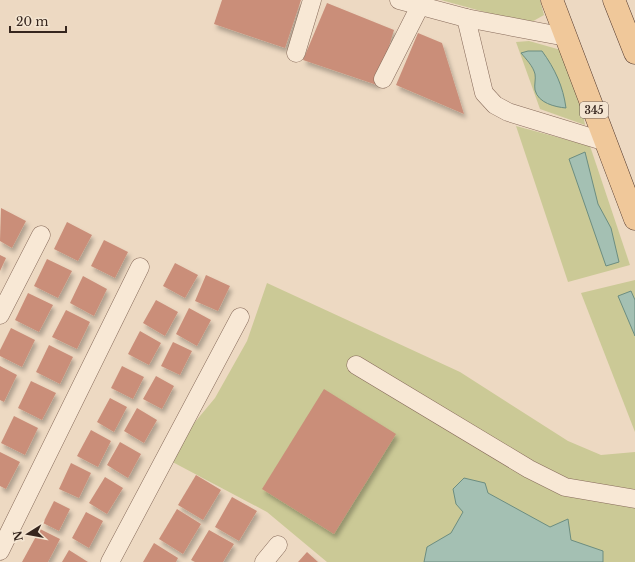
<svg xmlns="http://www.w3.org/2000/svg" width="635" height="562" font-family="'Libre Baskerville',serif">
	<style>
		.green { fill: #cbc996 }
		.water { fill: #a4c0b3; stroke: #6c8d80 }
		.building { fill: #ca8e79; filter: url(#shadow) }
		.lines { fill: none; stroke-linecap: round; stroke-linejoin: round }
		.minor-casing { stroke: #866a5a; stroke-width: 19 }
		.major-casing { stroke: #543a2e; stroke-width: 23 }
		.minor { stroke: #f8e8d5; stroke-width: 18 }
		.major { stroke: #f0c89a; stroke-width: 22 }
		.labels { text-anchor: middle; stroke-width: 3; stroke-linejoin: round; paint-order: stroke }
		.shield { fill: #f4e5d1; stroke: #6f5f54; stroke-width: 1 }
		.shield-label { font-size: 10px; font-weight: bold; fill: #36261e }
	</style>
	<defs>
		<filter id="shadow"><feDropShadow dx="2.5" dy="4.5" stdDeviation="2" flood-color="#0004"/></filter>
	</defs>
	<rect width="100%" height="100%" fill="#edd9c2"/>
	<g class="green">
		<path d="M441 0H540L544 15 528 24Z"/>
		<path d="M529 41 561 50 581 103 585 125 540 109 516 42Z"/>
		<path d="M516 126 590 146 630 265 568 282Z"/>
		<path d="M635 280V432L581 293Z"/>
		<path d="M267 283 460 372 568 441 601 455 635 452V562H327L267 512 165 458 215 398 247 341Z"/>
	</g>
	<g class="water">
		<path d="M528 51H542C555 69 563 86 566 108 555 107 538 103 535 90 534 85 536 79 535 74 533 66 526 59 521 53Z"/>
		<path d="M585 152 598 204 611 228 619 262 606 266 569 159Z"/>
		<path d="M631 291 635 300V336L618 296Z"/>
		<path d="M464 478 485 483 488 493 550 527 568 519 571 540 603 551V562H424L427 547 451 533 463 512 456 504 453 489Z"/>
	</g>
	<g class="building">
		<path d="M222 0H301L285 48 214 24Z"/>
		<path d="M327 3 394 30 377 85 303 60Z"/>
		<path d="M418 33 442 43 464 114 396 85Z"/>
		<path d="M1 208 26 221 12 248 0 241Z"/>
		<path d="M67 222 92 235 78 261 54 249Z"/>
		<path d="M104 240 128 252 115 278 91 266Z"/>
		<path d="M0 255 6 258 0 271Z"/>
		<path d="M47 259 72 271 58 298 34 286Z"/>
		<path d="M175 263 198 275 185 298 163 286Z"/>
		<path d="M206 275 230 286 218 311 195 301Z"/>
		<path d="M83 276 107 289 94 316 70 303Z"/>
		<path d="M28 293 53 305 39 332 15 320Z"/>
		<path d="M156 300 178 312 165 336 143 323Z"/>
		<path d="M189 308 211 320 197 346 176 334Z"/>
		<path d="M66 310 90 322 77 349 52 337Z"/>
		<path d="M11 328 35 340 22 367 0 356V350Z"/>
		<path d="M140 331 161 343 149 365 128 354Z"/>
		<path d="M173 342 192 351 180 375 161 366Z"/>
		<path d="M49 345 73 357 60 384 36 372Z"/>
		<path d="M0 366 17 375 4 402 0 400Z"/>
		<path d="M122 366 144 377 133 399 111 388Z"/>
		<path d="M156 376 174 386 162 409 143 399Z"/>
		<path d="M31 381 56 393 42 420 18 408Z"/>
		<path d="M324 389 396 434 334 534 262 489Z"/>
		<path d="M110 398 127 407 114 432 97 422Z"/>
		<path d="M137 408 157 420 144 443 124 431Z"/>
		<path d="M14 416 38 428 25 455 1 443Z"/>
		<path d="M91 430 111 441 98 467 77 456Z"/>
		<path d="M120 442 141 454 128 478 107 465Z"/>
		<path d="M0 452 20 462 6 489 0 486Z"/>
		<path d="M71 463 91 473 79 498 59 489Z"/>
		<path d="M196 475 221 490 203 520 178 505Z"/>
		<path d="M105 477 123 488 107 514 89 503Z"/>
		<path d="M232 497 257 511 239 541 215 527Z"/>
		<path d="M54 501 70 509 59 531 43 523Z"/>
		<path d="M177 509 201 524 183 554 159 539Z"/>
		<path d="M86 512 103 521 89 548 72 538Z"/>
		<path d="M40 529 60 539 48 562H22Z"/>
		<path d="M209 530 234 544 223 562H195L191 560Z"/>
		<path d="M154 543 178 558 176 562H143Z"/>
		<path d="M69 550 88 562H62Z"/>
		<path d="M307 552 318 562H298Z"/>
	</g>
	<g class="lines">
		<g class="minor-casing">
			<g id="minor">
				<path d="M399 0 466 18 566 37"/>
				<path d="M466 18 484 93 495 105 508 112 606 142"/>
				<path d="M296 53 312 0"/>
				<path d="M383 79 420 6"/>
				<path d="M0 315 41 235"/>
				<path d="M356 365 529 469 565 487 635 499"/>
				<path d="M0 551 140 267"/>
				<path d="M110 562 240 317"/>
				<path d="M264 562 278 545"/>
			</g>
		</g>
		<g class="major-casing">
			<g id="major">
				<path d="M552 0 635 219"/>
				<path d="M614 0 635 53"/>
			</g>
		</g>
		<use href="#minor" class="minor"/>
		<use href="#major" class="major"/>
	</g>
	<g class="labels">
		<rect class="shield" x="580" y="102" width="28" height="16" rx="3"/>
		<g class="shield-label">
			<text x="594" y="114">345</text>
		</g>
	</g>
	<g transform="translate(28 534) rotate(259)" stroke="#f4e5d1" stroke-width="3" paint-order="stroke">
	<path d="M0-3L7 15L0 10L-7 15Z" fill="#36261e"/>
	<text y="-6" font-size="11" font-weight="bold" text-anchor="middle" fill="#36261e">N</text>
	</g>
	<path d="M10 26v6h56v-6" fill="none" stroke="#36261e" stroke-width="2"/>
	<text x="16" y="26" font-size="12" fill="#36261e" stroke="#f4e5d1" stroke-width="3" paint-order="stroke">20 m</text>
</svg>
